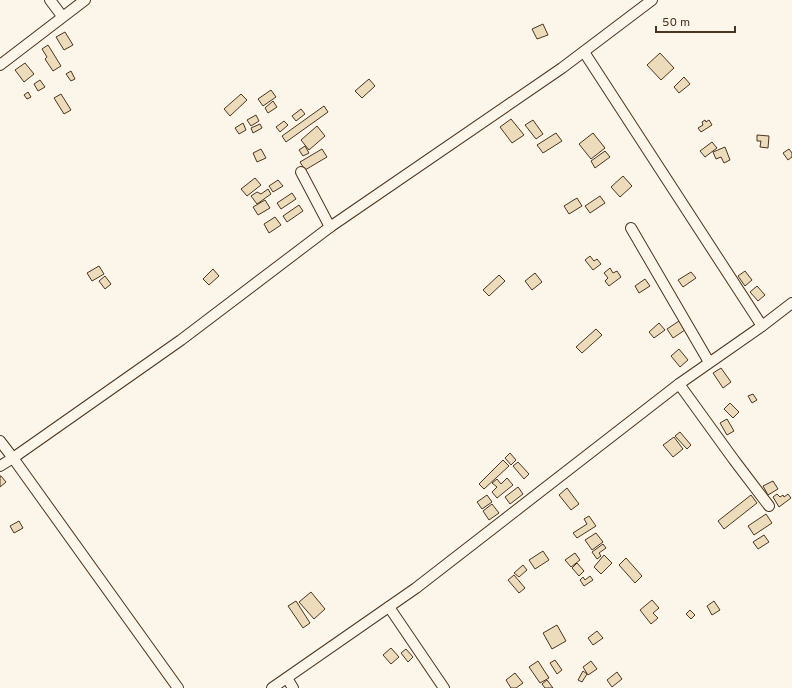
<svg xmlns="http://www.w3.org/2000/svg" width="792" height="688" font-family="Overpass,sans-serif">
	<style>
		.building { fill: #ecdcbc; stroke: #4a3520 }
		.lines { fill: none; stroke-linecap: round; stroke-linejoin: round }
		.minor-casing { stroke: #4a3520; stroke-width: 12 }
		.minor { stroke: #fbf6e9; stroke-width: 10 }
	</style>
	<rect width="100%" height="100%" fill="#fbf6e9"/>
	<g class="building">
		<path d="M543 24 548 35 537 39 532 29Z"/>
		<path d="M65 32 73 45 64 50 56 37Z"/>
		<path d="M48 45 61 66 53 71 45 59 47 57 42 49Z"/>
		<path d="M660 53 674 68 661 80 647 65Z"/>
		<path d="M25 63 34 74 24 82 15 70Z"/>
		<path d="M71 71 75 79 71 81 66 74Z"/>
		<path d="M684 77 690 84 679 93 674 87Z"/>
		<path d="M369 79 375 86 362 98 355 91Z"/>
		<path d="M40 80 45 87 38 91 34 84Z"/>
		<path d="M271 90 276 97 263 106 258 99Z"/>
		<path d="M28 92 31 97 27 99 24 95Z"/>
		<path d="M61 94 71 110 64 114 54 98Z"/>
		<path d="M241 94 247 100 230 116 224 109Z"/>
		<path d="M273 101 277 107 268 113 265 108Z"/>
		<path d="M324 106 328 112 286 142 282 136Z"/>
		<path d="M301 109 305 114 296 121 292 116Z"/>
		<path d="M256 115 259 121 251 126 247 120Z"/>
		<path d="M511 119 524 135 512 143 500 127Z"/>
		<path d="M533 120 543 134 536 139 525 125Z"/>
		<path d="M705 120 706 122 709 120 712 125 701 132 698 128 703 125 702 122Z"/>
		<path d="M284 121 288 125 280 132 276 127Z"/>
		<path d="M243 123 246 130 239 134 235 128Z"/>
		<path d="M260 124 262 128 253 133 251 128Z"/>
		<path d="M317 126 325 136 309 150 301 140Z"/>
		<path d="M556 133 562 141 543 153 537 145Z"/>
		<path d="M593 133 605 148 591 159 579 144Z"/>
		<path d="M757 135 769 136 768 148 760 147 761 141H757Z"/>
		<path d="M712 142 717 148 705 157 700 151Z"/>
		<path d="M305 146 309 153 303 156 299 150Z"/>
		<path d="M725 147 730 160 724 163 721 157 716 159 713 152Z"/>
		<path d="M261 149 266 158 257 162 253 153Z"/>
		<path d="M322 149 327 157 305 170 300 162Z"/>
		<path d="M789 149 792 153V157L788 160 783 153Z"/>
		<path d="M605 151 610 157 595 168 591 161Z"/>
		<path d="M623 176 632 186 620 197 611 187Z"/>
		<path d="M255 178 261 185 247 196 241 189Z"/>
		<path d="M278 180 283 186 273 192 269 186Z"/>
		<path d="M268 189 271 194 257 204 251 196 257 192 261 194Z"/>
		<path d="M292 193 296 199 281 209 277 203Z"/>
		<path d="M600 196 605 203 590 213 585 206Z"/>
		<path d="M577 198 582 206 569 214 564 206Z"/>
		<path d="M265 200 270 208 258 215 253 207Z"/>
		<path d="M299 205 303 211 287 222 283 216Z"/>
		<path d="M275 217 281 225 269 233 264 224Z"/>
		<path d="M590 256 594 261 597 259 601 264 593 270 585 260Z"/>
		<path d="M99 266 104 274 92 281 87 273Z"/>
		<path d="M610 268 613 273 617 271 621 277 609 286 605 281 608 278 604 273Z"/>
		<path d="M213 269 219 276 209 285 203 279Z"/>
		<path d="M745 271 752 280 745 286 738 276Z"/>
		<path d="M691 272 696 278 683 287 678 280Z"/>
		<path d="M535 273 542 282 532 290 525 281Z"/>
		<path d="M499 275 505 281 489 296 483 290Z"/>
		<path d="M105 276 111 284 105 289 99 281Z"/>
		<path d="M645 279 650 286 639 293 635 286Z"/>
		<path d="M757 286 765 295 758 301 750 292Z"/>
		<path d="M679 321 685 330 673 338 667 329Z"/>
		<path d="M659 323 665 330 654 338 649 332Z"/>
		<path d="M596 329 602 335 582 353 576 347Z"/>
		<path d="M679 349 688 360 680 367 671 356Z"/>
		<path d="M721 368 731 382 723 388 713 373Z"/>
		<path d="M753 394 757 400 752 403 748 396Z"/>
		<path d="M730 403 739 412 733 418 724 409Z"/>
		<path d="M727 419 734 431 727 435 720 423Z"/>
		<path d="M680 432 691 445 687 449 675 436Z"/>
		<path d="M674 437 683 449 673 457 663 445Z"/>
		<path d="M510 453 516 460 511 465 505 458Z"/>
		<path d="M503 460 509 466 484 489 479 484Z"/>
		<path d="M518 462 529 474 524 479 513 466Z"/>
		<path d="M0 476H1L6 482 0 487Z"/>
		<path d="M507 478 513 485 497 498 492 492 497 487 492 483 497 479 501 484Z"/>
		<path d="M773 481 778 489 768 495 763 486Z"/>
		<path d="M518 487 523 494 510 504 505 497Z"/>
		<path d="M567 488 579 504 571 510 559 495Z"/>
		<path d="M777 494 780 497 783 495 784 497 788 494 791 498 779 507 773 497Z"/>
		<path d="M487 495 492 502 482 509 477 502Z"/>
		<path d="M751 495 757 503 724 529 718 521Z"/>
		<path d="M492 504 499 513 489 520 483 511Z"/>
		<path d="M766 514 772 523 754 535 748 526Z"/>
		<path d="M589 516 596 526 577 538 573 533 587 524 584 519Z"/>
		<path d="M19 521 23 528 14 533 10 526Z"/>
		<path d="M596 533 603 542 592 550 585 540Z"/>
		<path d="M764 535 769 542 758 549 753 542Z"/>
		<path d="M603 544 606 548 599 553 601 556 597 559 592 552Z"/>
		<path d="M543 551 549 560 535 569 529 560Z"/>
		<path d="M575 553 580 560 571 567 565 560Z"/>
		<path d="M604 555 612 563 601 574 594 567Z"/>
		<path d="M626 558 642 576 635 583 619 565Z"/>
		<path d="M577 563 584 571 579 576 572 568Z"/>
		<path d="M523 565 527 570 519 577 514 573Z"/>
		<path d="M514 575 525 588 519 593 508 580Z"/>
		<path d="M590 576 593 580 584 586 580 580 583 577 585 580Z"/>
		<path d="M311 592 325 609 314 619 299 602Z"/>
		<path d="M652 600 659 608 653 613 658 618 651 624 640 610Z"/>
		<path d="M296 601 310 623 303 628 288 606Z"/>
		<path d="M714 601 720 610 712 615 707 606Z"/>
		<path d="M690 610 695 615 691 619 686 614Z"/>
		<path d="M557 625 566 641 552 649 543 633Z"/>
		<path d="M597 631 603 638 593 645 588 638Z"/>
		<path d="M391 648 399 657 391 664 383 655Z"/>
		<path d="M406 649 413 657 408 662 401 653Z"/>
		<path d="M555 660 562 670 557 674 550 663Z"/>
		<path d="M538 661 549 678 540 683 529 667Z"/>
		<path d="M591 661 597 669 588 675 583 667Z"/>
		<path d="M583 671 587 674 582 682 578 680Z"/>
		<path d="M617 672 622 679 612 687 607 680Z"/>
		<path d="M515 673 523 683 516 688H511L506 680Z"/>
		<path d="M547 680 553 688H545L542 684Z"/>
	</g>
	<g class="lines">
		<g class="minor-casing">
			<g id="minor">
				<path d="M50 0 62 16"/>
				<path d="M584 52 762 326"/>
				<path d="M0 65 85 0"/>
				<path d="M301 172 330 227"/>
				<path d="M631 228 709 362"/>
				<path d="M679 384 734 460 769 506"/>
				<path d="M0 441 13 458 178 688"/>
				<path d="M0 466 13 458 181 340 330 227 562 68 652 0"/>
				<path d="M389 607 444 688"/>
				<path d="M287 678 293 688"/>
				<path d="M272 688 416 588 679 384 762 326 792 303"/>
			</g>
		</g>
		<use href="#minor" class="minor"/>
	</g>
	<path d="M656 26v6h79v-6" fill="none" stroke="#4a3520" stroke-width="2"/>
	<text x="662" y="26" font-size="12" fill="#4a3520" stroke="#fbf6e9" stroke-width="3" paint-order="stroke">50 m</text>
</svg>
